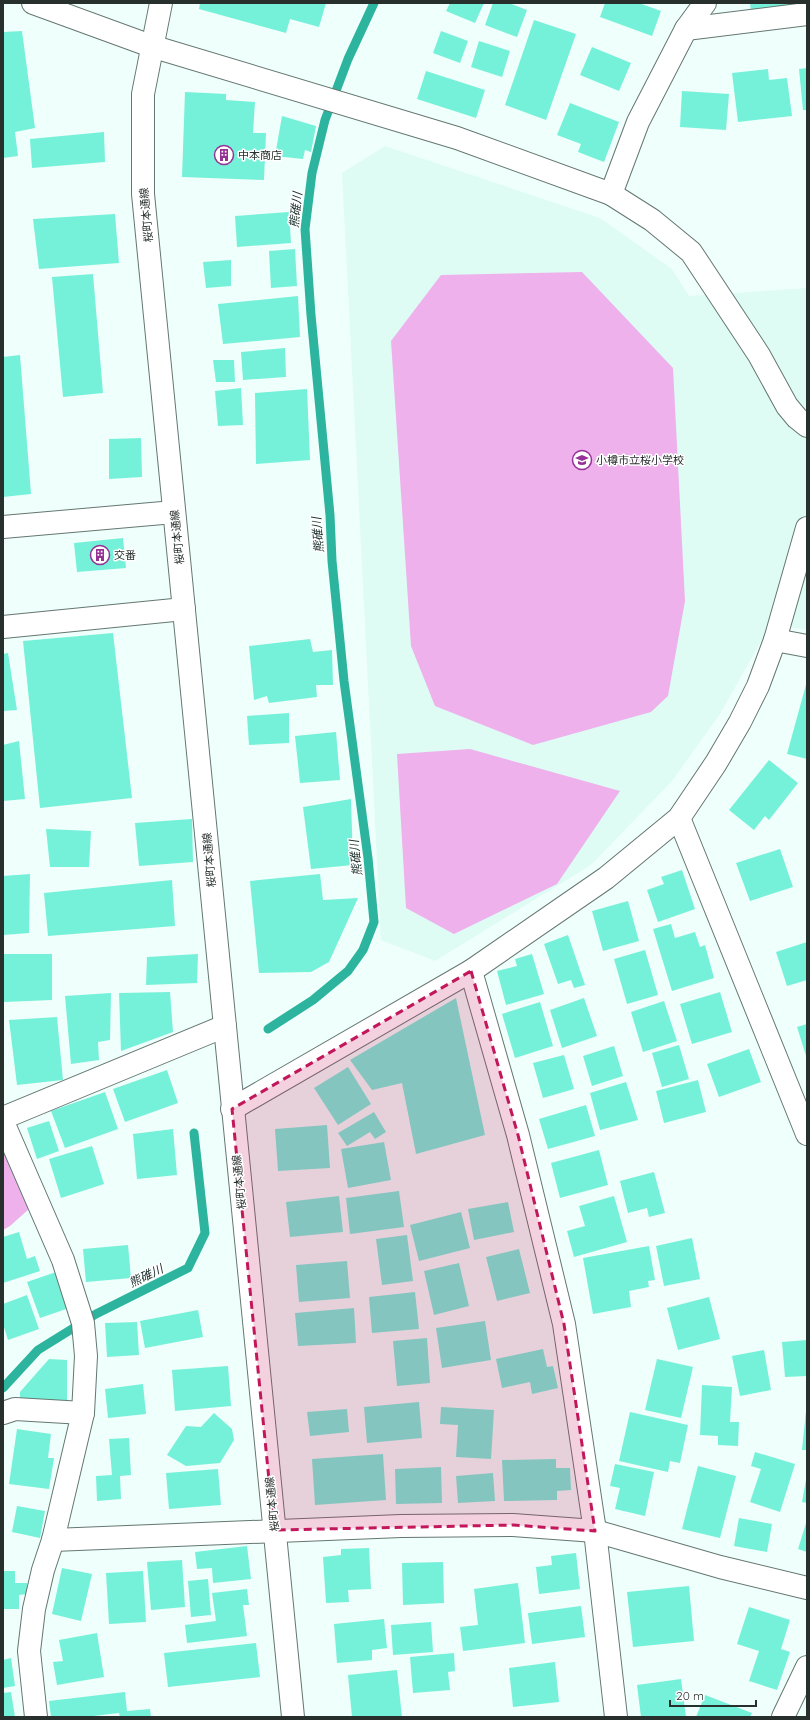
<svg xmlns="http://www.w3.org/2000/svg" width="810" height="1720" font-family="Quicksand,'Noto Sans JP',sans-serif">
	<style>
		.built { fill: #defcf4 }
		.green { fill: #eeb1ec }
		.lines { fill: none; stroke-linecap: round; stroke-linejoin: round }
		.stream { stroke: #2db49e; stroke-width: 9 }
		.building { fill: #76f1d9 }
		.minor-casing { stroke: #657772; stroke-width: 24 }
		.tertiary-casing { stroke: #657772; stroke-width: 24 }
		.minor { stroke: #fff; stroke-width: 22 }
		.tertiary { stroke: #fff; stroke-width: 22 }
		.marked { fill: #c2185b; fill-opacity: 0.2; stroke: #c2185b; stroke-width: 3; stroke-dasharray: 8 5; stroke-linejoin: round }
		.labels { text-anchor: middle; stroke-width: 3; stroke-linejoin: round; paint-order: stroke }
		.poi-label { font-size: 11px; fill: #28302e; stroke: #fff; text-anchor: start }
		.street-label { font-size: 11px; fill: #28302e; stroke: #fff }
		.water-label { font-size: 12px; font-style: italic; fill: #182e29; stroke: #fff }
	</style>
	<rect width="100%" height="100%" fill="#effffb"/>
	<path class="built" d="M385 146 600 218 672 269 689 296 807 288V630L771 624 720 714 672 781 591 865 435 961 381 940 342 173Z"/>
	<g class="green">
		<path d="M582 272 673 368 685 601 668 696 651 712 533 745 435 706 411 646 391 341 441 275Z"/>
		<path d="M470 749 620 791 557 884 454 934 406 908 397 754Z"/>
		<path d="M3 1148 26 1189 29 1209 10 1226 3 1230Z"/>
	</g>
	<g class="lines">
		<g class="stream">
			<path d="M268 1029 313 1000 348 971 363 950 374 922 368 858 344 681 332 561 330 515 311 315 305 229 312 173 325 120 348 59 374 3"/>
			<path d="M3 1388 38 1350 96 1314 188 1268 205 1233 194 1133"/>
		</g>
	</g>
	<g class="building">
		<path d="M200 3H326L319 27 290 19 286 33 199 9Z"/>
		<path d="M450 3H484L475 23 446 11Z"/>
		<path d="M493 3H509L527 10 517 37 485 25Z"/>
		<path d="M605 3H639L661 11 652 36 600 17Z"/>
		<path d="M750 3H800V4L751 12Z"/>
		<path d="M534 20 576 34 546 120 505 105Z"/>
		<path d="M22 31 35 128 15 132 18 156 3 158V32Z"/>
		<path d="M441 31 468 41 460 63 433 53Z"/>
		<path d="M479 41 510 51 502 77 471 67Z"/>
		<path d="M592 47 631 63 619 91 580 75Z"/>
		<path d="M807 68V110H803L799 69Z"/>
		<path d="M768 69 769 80 787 78 792 116 738 122 732 73Z"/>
		<path d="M426 71 485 90 476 118 417 99Z"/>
		<path d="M682 91 729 94 726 130 680 127Z"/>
		<path d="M185 92 226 94V100L255 102 253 133H266L264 180 182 177Z"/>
		<path d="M570 103 619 122 604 162 578 152 581 144 557 135Z"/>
		<path d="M282 116 316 126 311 152 305 150 303 159 275 156Z"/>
		<path d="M104 132 105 162 32 168 30 139Z"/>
		<path d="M289 212 291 243 237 247 235 216Z"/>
		<path d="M115 214 119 263 39 269 33 219Z"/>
		<path d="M295 249 297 286 271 288 269 251Z"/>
		<path d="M231 260V286L206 288 203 262Z"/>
		<path d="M93 274 103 393 63 397 52 277Z"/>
		<path d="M298 296 300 337 223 344 218 304Z"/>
		<path d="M285 348 286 377 243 380 241 352Z"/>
		<path d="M20 355 31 494 3 497V357Z"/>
		<path d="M213 360H234L235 382H216Z"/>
		<path d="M241 388 243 425 218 426 215 391Z"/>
		<path d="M307 389 310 460 256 464 255 393Z"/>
		<path d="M141 438 142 477 109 479V439Z"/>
		<path d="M123 538 126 568 77 572 74 543Z"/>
		<path d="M113 633 132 798 40 808 23 641Z"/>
		<path d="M310 639 313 652 332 650 333 685H316L317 697 269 703 267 696 254 700 249 646Z"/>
		<path d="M8 653 17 710 3 711V654Z"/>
		<path d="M807 681V759L787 754Z"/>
		<path d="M289 713V743L249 745 247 716Z"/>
		<path d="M336 732 340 780 300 783 295 736Z"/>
		<path d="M19 741 25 799 3 801V745Z"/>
		<path d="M769 760 798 783 769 820 765 816 754 830 729 810Z"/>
		<path d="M351 799 353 865 311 869 303 807Z"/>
		<path d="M192 819 193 862 139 866 135 823Z"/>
		<path d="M46 829 91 831 89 867H50Z"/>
		<path d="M780 849 793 887 750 901 736 863Z"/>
		<path d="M682 870 695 909 658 922 647 890 664 884 661 877Z"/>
		<path d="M30 874 29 933 3 935V876Z"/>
		<path d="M320 874 323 900 358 898 329 962 311 972 259 973 250 881Z"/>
		<path d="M172 880 175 926 48 936 44 893Z"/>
		<path d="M628 901 639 941 603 951 592 911Z"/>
		<path d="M671 924 675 938 695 932 700 947 705 945 714 978 672 991 653 929Z"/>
		<path d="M568 935 585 985 574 988 571 980 558 984 544 944Z"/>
		<path d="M807 942V980L787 986 776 952Z"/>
		<path d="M645 950 658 995 627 1004 614 959Z"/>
		<path d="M3 954H52V1000L4 1002Z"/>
		<path d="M198 954 197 983 146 985 147 957Z"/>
		<path d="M532 954 544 994 506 1005 497 971 517 966 515 959Z"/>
		<path d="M170 992 173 1032 121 1051 119 993Z"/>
		<path d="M720 992 732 1032 692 1044 680 1004Z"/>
		<path d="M111 993 110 1040 98 1042 99 1060 71 1064 65 996Z"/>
		<path d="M456 998 485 1135 416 1154 402 1083 372 1090 350 1060Z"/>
		<path d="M584 998 597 1036 562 1048 550 1010Z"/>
		<path d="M664 1001 677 1041 643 1052 631 1012Z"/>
		<path d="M540 1002 553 1046 515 1058 502 1014Z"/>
		<path d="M57 1017 63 1080 17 1085 9 1020Z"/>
		<path d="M807 1024V1059L797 1027Z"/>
		<path d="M679 1045 689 1079 662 1087 652 1053Z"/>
		<path d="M614 1046 623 1076 592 1086 583 1056Z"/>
		<path d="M749 1049 761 1082 719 1097 707 1064Z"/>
		<path d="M564 1055 574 1089 543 1098 533 1063Z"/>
		<path d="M348 1067 371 1104 338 1125 314 1088Z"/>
		<path d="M167 1070 178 1103 125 1122 113 1089Z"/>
		<path d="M698 1080 706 1112 664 1123 656 1091Z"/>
		<path d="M626 1082 638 1120 600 1130 590 1093Z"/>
		<path d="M105 1092 118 1129 65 1148 51 1111Z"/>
		<path d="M586 1105 595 1136 548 1149 539 1119Z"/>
		<path d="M374 1112 386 1132 375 1139 370 1132 347 1146 338 1133Z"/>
		<path d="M49 1121 59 1151 37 1159 27 1128Z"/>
		<path d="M327 1125 330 1168 278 1171 275 1129Z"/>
		<path d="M173 1129 177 1175 137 1179 133 1134Z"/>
		<path d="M384 1142 391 1180 348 1188 341 1149Z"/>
		<path d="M92 1146 104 1184 61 1198 49 1159Z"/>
		<path d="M599 1150 608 1185 560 1198 551 1163Z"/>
		<path d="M654 1172 665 1213 649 1217 647 1208 628 1213 620 1181Z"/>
		<path d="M399 1191 404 1227 350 1234 346 1198Z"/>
		<path d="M339 1196 343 1232 290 1237 286 1202Z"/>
		<path d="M614 1196 627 1242 574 1257 567 1231 585 1226 579 1206Z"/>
		<path d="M508 1202 514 1232 474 1240 468 1209Z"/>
		<path d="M461 1212 470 1248 419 1261 410 1225Z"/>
		<path d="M19 1232 27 1259 35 1256 40 1271 3 1283V1237Z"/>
		<path d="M407 1235 413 1281 382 1285 376 1239Z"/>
		<path d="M692 1238 700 1279 664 1286 656 1246Z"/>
		<path d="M128 1245 131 1278 86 1282 83 1249Z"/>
		<path d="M649 1246 655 1280 648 1281 649 1287 629 1291 631 1307 593 1314 583 1258Z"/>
		<path d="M519 1249 530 1293 497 1301 486 1257Z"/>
		<path d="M347 1261 350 1298 299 1302 296 1265Z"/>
		<path d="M459 1263 469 1306 434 1315 424 1271Z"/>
		<path d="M59 1271 72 1307 40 1318 27 1282Z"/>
		<path d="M415 1292 419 1329 372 1333 369 1297Z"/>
		<path d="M27 1295 39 1329 8 1340 3 1324V1304Z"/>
		<path d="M709 1297 720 1339 678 1350 667 1308Z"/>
		<path d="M354 1308 356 1343 298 1346 295 1313Z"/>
		<path d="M198 1310 203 1337 145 1348 140 1321Z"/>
		<path d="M485 1321 491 1360 442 1368 436 1328Z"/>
		<path d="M137 1322 139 1355 107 1357 105 1323Z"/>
		<path d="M427 1338 430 1383 397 1386 393 1341Z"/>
		<path d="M807 1340V1376L785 1377 782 1342Z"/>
		<path d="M543 1349 547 1367 553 1366 558 1388 532 1394 530 1382 502 1388 496 1359Z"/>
		<path d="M764 1350 771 1390 740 1396 732 1356Z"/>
		<path d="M49 1359 67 1360V1400H20V1392Z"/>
		<path d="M657 1359 693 1367 681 1418 645 1410Z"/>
		<path d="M228 1366 231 1406 175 1411 172 1370Z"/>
		<path d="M143 1384 146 1414 108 1418 105 1389Z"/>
		<path d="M702 1385 732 1387 730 1422H739L738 1446 718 1445V1436L700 1435Z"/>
		<path d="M419 1402 422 1438 367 1443 364 1407Z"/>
		<path d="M441 1407 494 1410 491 1459 456 1457 458 1425 440 1424Z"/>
		<path d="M347 1409 349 1432 310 1436 307 1412Z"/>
		<path d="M806 1411H807V1450H802Z"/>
		<path d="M630 1412 688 1425 680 1463 670 1461 668 1472 619 1461Z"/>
		<path d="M214 1413 232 1429 234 1440 220 1463 186 1466 167 1455 186 1426 201 1427Z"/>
		<path d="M17 1429 51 1434 48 1458H54L49 1489 9 1484Z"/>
		<path d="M129 1438 131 1475 120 1476 121 1499 97 1501 96 1476 112 1475 109 1439Z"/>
		<path d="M755 1452 795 1464 780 1512 750 1502 761 1469 751 1466Z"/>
		<path d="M383 1454 386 1500 315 1505 312 1459Z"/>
		<path d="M556 1459V1468H570L571 1490 557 1491V1500L504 1501 502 1460Z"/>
		<path d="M615 1464 654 1472 645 1516 615 1509 620 1488 610 1486Z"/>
		<path d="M698 1466 736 1476 720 1538 682 1529Z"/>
		<path d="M441 1467 442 1503 396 1504 395 1469Z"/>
		<path d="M218 1469 221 1505 169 1509 166 1473Z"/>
		<path d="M493 1473 495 1501 458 1503 456 1476Z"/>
		<path d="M806 1480H807V1503L802 1502Z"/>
		<path d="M17 1506 45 1511 40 1538 12 1532Z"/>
		<path d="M739 1518 772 1524 767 1552 734 1546Z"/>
		<path d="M807 1520V1552L798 1549Z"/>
		<path d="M247 1546 251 1579 213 1583 212 1568 197 1569 195 1552Z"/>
		<path d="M369 1548 371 1589 348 1590 349 1602 326 1603 323 1557 341 1555V1549Z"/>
		<path d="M576 1553 580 1589 539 1594 536 1567 552 1565 551 1556Z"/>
		<path d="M182 1560 185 1607 151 1610 147 1562Z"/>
		<path d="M443 1562 444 1603 403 1605 402 1563Z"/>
		<path d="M62 1568 92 1574 81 1621 52 1614Z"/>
		<path d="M3 1571H15V1583H27V1594L19 1595V1609H3Z"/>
		<path d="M143 1571 146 1622 109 1624 106 1573Z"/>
		<path d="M208 1579 211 1615 191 1617 188 1581Z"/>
		<path d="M518 1583 525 1643 463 1651 460 1627 478 1625 474 1589Z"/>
		<path d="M689 1586 694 1641 633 1647 627 1592Z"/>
		<path d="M247 1589 249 1605H243L247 1636 187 1643 185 1625 216 1621 212 1593Z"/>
		<path d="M581 1606 585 1637 532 1644 528 1613Z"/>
		<path d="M749 1607 790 1620 781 1649 790 1652 777 1690 749 1681 759 1651 737 1644Z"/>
		<path d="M384 1619 387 1648 372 1650V1660L337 1663 334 1624Z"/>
		<path d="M431 1622 433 1652 393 1655 391 1625Z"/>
		<path d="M97 1633 104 1677 57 1685 53 1662 63 1661 59 1640Z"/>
		<path d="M256 1643 260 1677 168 1687 164 1653Z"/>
		<path d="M454 1653 455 1671 448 1672 450 1690 413 1693 410 1657Z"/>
		<path d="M11 1658 15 1686 3 1688V1660Z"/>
		<path d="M555 1662 559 1702 513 1707 509 1668Z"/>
		<path d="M397 1670 402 1717H352L348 1675Z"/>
		<path d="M681 1679 686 1717H641L637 1685Z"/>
		<path d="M11 1692 15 1717H3V1693Z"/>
		<path d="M125 1692 127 1711 150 1709 151 1717H120L119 1713 85 1717H51L49 1701Z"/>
		<path d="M705 1695 752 1713 750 1717H696Z"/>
	</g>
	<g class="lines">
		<g class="minor-casing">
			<g id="minor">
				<path d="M33 3 151 46 457 138 611 194 638 122 686 29 705 3"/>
				<path d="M686 29 807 14"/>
				<path d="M611 194 652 220 691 252 759 355 787 406 797 418 807 426"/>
				<path d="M3 527 174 512"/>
				<path d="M3 627 184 609"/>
				<path d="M775 640 807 528"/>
				<path d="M679 818 807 1134"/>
				<path d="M471 971 518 1135 564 1324 595 1531 616 1717"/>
				<path d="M232 1109 471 971 606 878 679 818 716 763 740 722 758 686 775 640 807 646"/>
				<path d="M3 1118 225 1026"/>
				<path d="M3 1122 63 1260 83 1323 86 1356 83 1413 53 1540 43 1570 34 1609 29 1651 36 1717"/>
				<path d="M3 1413 15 1409 83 1413"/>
				<path d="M53 1540 401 1526 513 1525 595 1531 720 1567 807 1588"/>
				<path d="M783 1717 807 1667"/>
			</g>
		</g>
		<g class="tertiary-casing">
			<path id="tertiary" d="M161 3 143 94V194L293 1717"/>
		</g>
		<use href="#minor" class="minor"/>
		<use href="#tertiary" class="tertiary"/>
	</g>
	<path class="marked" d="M471 971 518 1135 564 1324 595 1531 513 1525 274 1530 232 1109Z"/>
	<defs>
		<g id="building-ring" transform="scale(1)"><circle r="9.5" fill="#fff" stroke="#963196" stroke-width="1.5"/><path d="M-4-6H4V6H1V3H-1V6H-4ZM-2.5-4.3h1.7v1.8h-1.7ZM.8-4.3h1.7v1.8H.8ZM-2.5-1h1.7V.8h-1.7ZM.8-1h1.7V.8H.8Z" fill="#963196"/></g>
		<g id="school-ring" transform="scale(1)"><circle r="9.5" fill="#fff" stroke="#963196" stroke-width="1.5"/><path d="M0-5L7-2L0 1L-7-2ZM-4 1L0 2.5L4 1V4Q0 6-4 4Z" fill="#963196"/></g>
	</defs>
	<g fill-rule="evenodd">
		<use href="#building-ring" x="224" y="155"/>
		<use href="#school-ring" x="582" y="460"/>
		<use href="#building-ring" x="100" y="555"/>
	</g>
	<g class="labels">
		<g class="poi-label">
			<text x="238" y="159">中本商店</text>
			<text x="596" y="464">小樽市立桜小学校</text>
			<text x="114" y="559">交番</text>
		</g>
		<g class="street-label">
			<text transform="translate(146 215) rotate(-95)" y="4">桜町本通線</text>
			<text transform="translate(177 537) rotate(-96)" y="4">桜町本通線</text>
			<text transform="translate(209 860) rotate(-95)" y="4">桜町本通線</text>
			<text transform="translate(239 1182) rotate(-96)" y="4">桜町本通線</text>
			<text transform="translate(272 1504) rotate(-96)" y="4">桜町本通線</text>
		</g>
		<g class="water-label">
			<text transform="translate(296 210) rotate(-84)" y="4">熊碓川</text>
			<text transform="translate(318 535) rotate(-95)" y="4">熊碓川</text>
			<text transform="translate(356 858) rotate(-96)" y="4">熊碓川</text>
			<text transform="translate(146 1276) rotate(-26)" y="4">熊碓川</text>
		</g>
	</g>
	<rect width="810" height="1720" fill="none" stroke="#28302e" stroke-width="8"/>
	<path d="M670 1700v6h86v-6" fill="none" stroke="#28302e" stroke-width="2"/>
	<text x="676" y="1700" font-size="12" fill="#28302e" stroke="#ffffff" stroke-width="3" paint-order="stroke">20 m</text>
</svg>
